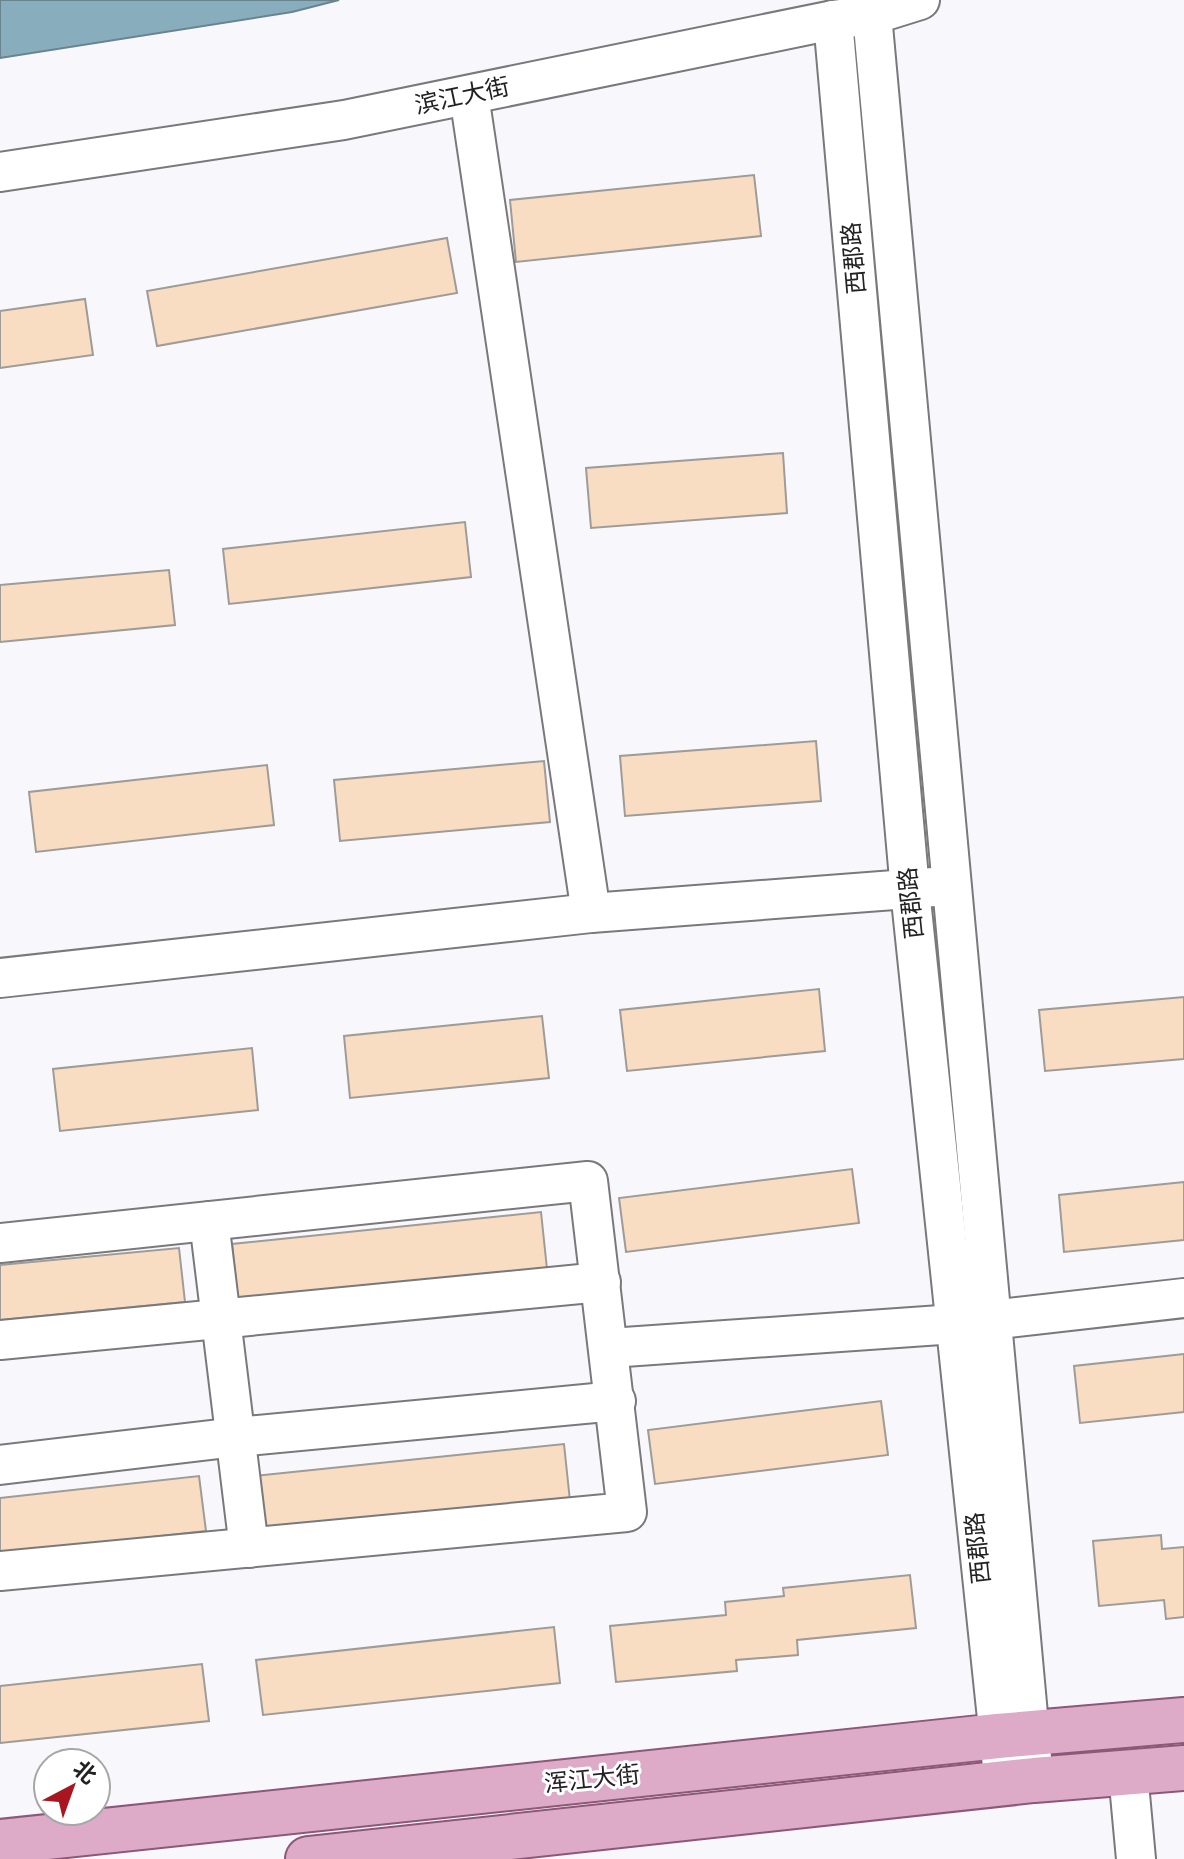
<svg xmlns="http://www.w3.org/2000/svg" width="1184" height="1859" font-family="Literata,'Noto Sans SC',serif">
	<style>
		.water { fill: #88aebd; stroke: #69848f; stroke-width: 2 }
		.building { fill: #f8ddc2; stroke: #9e9b98; stroke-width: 2 }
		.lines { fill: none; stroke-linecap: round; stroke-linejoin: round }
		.minor-casing { stroke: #79797c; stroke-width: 42 }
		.major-casing { stroke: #8d5777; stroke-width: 48 }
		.minor { stroke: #fff; stroke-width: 38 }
		.major { stroke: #ddabc8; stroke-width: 44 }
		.labels { text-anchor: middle; stroke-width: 6; stroke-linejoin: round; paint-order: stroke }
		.street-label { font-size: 24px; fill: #222224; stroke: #fff }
	</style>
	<rect width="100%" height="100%" fill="#f8f8fc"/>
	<path class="water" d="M0 0H339L292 12 0 58Z"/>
	<g class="building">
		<path d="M754 175 761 236 516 262 510 200Z"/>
		<path d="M447 238 457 293 157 346 147 291Z"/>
		<path d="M85 299 93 355 0 368V311Z"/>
		<path d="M783 453 787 513 591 528 586 468Z"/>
		<path d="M465 522 471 577 229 604 223 549Z"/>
		<path d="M169 570 175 625 0 642V585Z"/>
		<path d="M816 741 821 801 625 816 620 756Z"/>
		<path d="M544 761 550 822 340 841 334 780Z"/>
		<path d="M267 765 274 825 36 852 29 792Z"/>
		<path d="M819 989 825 1051 627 1071 620 1010Z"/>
		<path d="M1184 997V1059L1045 1071 1039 1010Z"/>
		<path d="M542 1016 549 1078 350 1098 344 1036Z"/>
		<path d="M252 1048 258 1110 60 1131 53 1069Z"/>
		<path d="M852 1169 859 1223 626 1252 619 1198Z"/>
		<path d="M1184 1182V1240L1064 1252 1059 1195Z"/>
		<path d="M541 1212 547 1269 238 1302 232 1244Z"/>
		<path d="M179 1248 185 1302 0 1320V1265Z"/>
		<path d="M1184 1354V1412L1080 1423 1074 1366Z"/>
		<path d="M881 1401 888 1455 655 1484 648 1430Z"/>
		<path d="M564 1444 570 1501 261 1533 254 1476Z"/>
		<path d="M199 1476 206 1531 0 1554V1498Z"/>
		<path d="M1161 1535 1162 1549 1184 1547V1617L1166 1619 1164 1600 1099 1606 1093 1541Z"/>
		<path d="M910 1575 916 1628 797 1640 798 1655 736 1660 737 1671 616 1682 610 1626 726 1615 725 1602 784 1596 783 1588Z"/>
		<path d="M554 1627 560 1683 263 1715 256 1660Z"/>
		<path d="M202 1664 209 1721 0 1743V1686Z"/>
	</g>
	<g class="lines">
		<g class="minor-casing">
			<g id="minor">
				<path d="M872 15 1034 1780"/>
				<path d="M833 20 910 890 1004 1785"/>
				<path d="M469 95 591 913"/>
				<path d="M0 172 344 120 833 20 872 15 920 0"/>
				<path d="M0 978 591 913 934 887"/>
				<path d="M209 1221 249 1548"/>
				<path d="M0 1243 588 1181 627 1512 0 1571"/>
				<path d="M0 1340 601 1282"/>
				<path d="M610 1348 955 1324 1184 1298"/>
				<path d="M0 1465 236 1437 616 1401"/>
				<path d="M1128 1773 1136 1859"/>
			</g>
		</g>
		<g class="major-casing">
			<g id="major">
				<path d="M0 1842 998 1736 1184 1720"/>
				<path d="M308 1859 1034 1780 1184 1768"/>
			</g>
		</g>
		<use href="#minor" class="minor"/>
		<use href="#major" class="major"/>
	</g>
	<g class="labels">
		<g class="street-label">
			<text transform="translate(462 96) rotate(-12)" y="8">滨江大街</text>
			<text transform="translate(854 258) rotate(-95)" y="8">西郡路</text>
			<text transform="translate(911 903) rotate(-96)" y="8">西郡路</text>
			<text transform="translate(978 1548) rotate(-96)" y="8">西郡路</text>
			<text transform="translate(592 1779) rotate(-6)" y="8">浑江大街</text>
		</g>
	</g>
	<g transform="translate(72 1787) rotate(41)"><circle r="38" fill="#ffffff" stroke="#a7a7a7" stroke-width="2"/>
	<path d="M0-6L14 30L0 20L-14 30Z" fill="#aa161f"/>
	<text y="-12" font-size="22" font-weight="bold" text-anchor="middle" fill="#222224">北</text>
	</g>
</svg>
